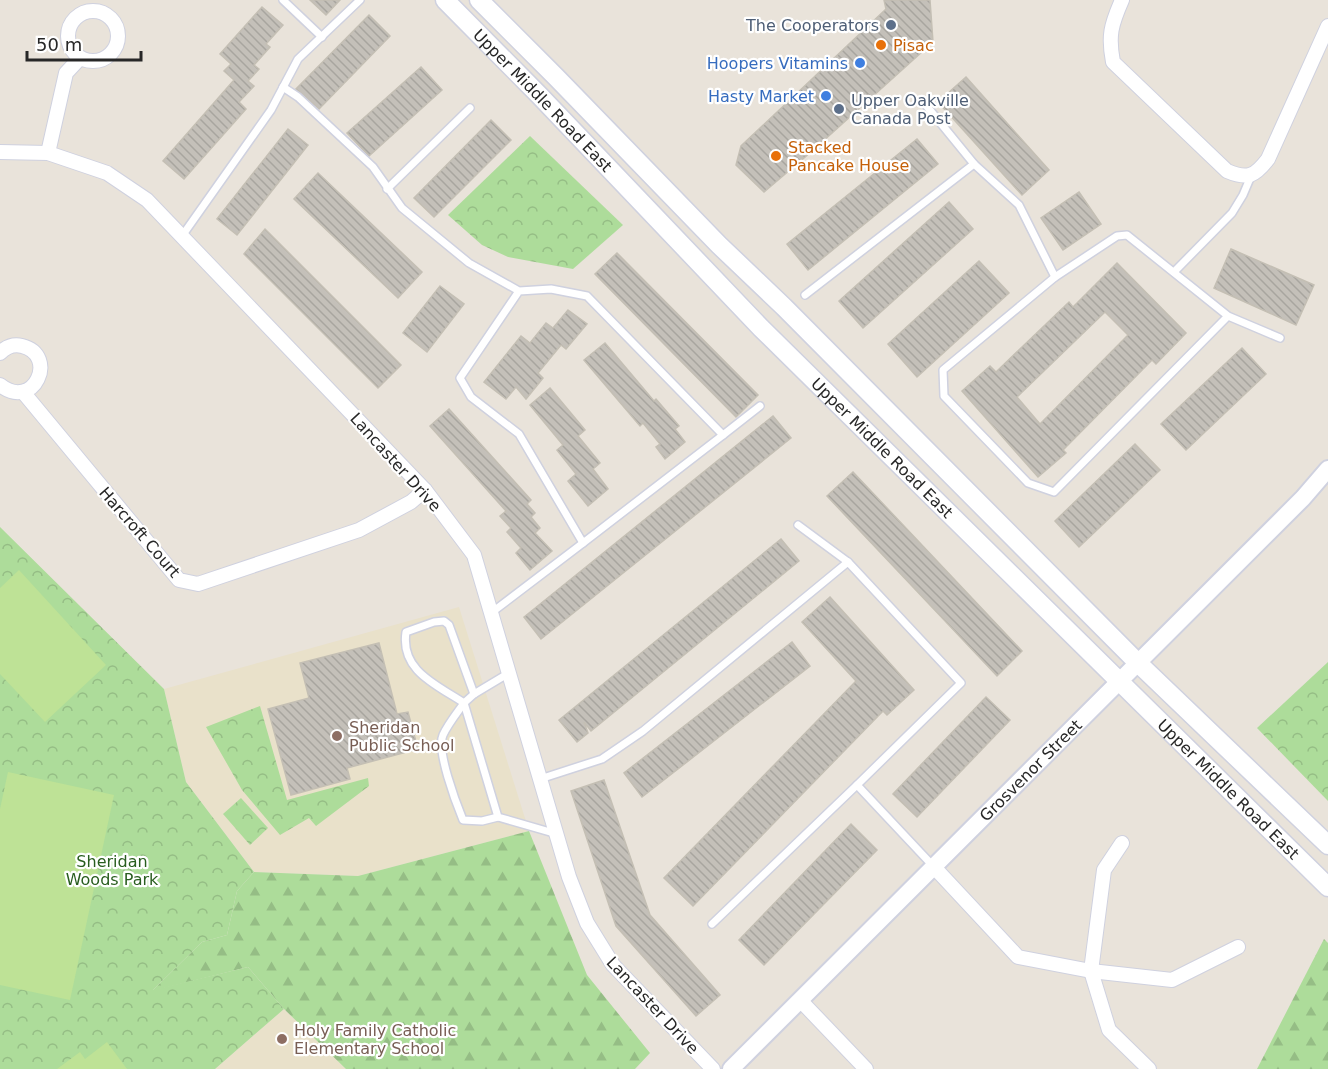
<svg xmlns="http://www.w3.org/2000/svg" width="1328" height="1069" font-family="'DejaVu Sans',sans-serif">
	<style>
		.education { fill: #e9e1ca }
		.forest { fill: url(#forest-firs) }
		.park { fill: url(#park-crowns) }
		.pitch { fill: #bee296 }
		.building { fill: url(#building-back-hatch); stroke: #c4bfb4; stroke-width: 1.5; fill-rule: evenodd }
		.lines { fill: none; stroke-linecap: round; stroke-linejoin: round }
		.service-casing { stroke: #cfd1df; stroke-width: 10 }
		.minor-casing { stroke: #cfd1df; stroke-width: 16 }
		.tertiary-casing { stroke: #cfd1df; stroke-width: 20 }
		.secondary-casing { stroke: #cfd1df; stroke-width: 21 }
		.service { stroke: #fff; stroke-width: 7 }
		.minor { stroke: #fff; stroke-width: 14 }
		.tertiary { stroke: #fff; stroke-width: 16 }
		.secondary { stroke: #fff; stroke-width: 18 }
		.service-dot { fill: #5c6f8a; stroke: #fff; stroke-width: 2 }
		.food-dot { fill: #e8710a; stroke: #fff; stroke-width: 2 }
		.shop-dot { fill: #3f7fe0; stroke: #fff; stroke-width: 2 }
		.education-dot { fill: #8d6e63; stroke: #fff; stroke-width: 2 }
		.labels { text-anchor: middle; stroke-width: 4.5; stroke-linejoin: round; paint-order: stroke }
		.service-label { font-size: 16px; fill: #4e5e75; stroke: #fff; text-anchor: end }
		.food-label { font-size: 16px; fill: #c56008; stroke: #fff; text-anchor: start }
		.shop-label { font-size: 16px; fill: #366cbe; stroke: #fff; text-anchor: end }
		.street-label { font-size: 16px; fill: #272727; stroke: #fff }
		.education-label { font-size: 16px; fill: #785e54; stroke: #fff; text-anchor: start }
		.park-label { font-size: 16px; fill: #285d1e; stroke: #fff }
	</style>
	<defs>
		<pattern id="forest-firs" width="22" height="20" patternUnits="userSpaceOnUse" patternTransform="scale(1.5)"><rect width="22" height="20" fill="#addc9a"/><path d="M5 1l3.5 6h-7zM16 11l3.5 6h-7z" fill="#95bd85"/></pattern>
		<pattern id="park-crowns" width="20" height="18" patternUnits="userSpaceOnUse" patternTransform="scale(1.5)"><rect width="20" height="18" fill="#addc9a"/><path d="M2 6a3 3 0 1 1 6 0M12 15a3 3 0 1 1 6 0" fill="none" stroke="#95bd85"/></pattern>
		<pattern id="building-back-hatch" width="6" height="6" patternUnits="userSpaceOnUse" patternTransform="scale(1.5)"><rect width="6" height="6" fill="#c4c0b9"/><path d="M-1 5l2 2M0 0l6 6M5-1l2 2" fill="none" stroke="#a8a59f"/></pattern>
	</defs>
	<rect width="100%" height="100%" fill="#e9e3da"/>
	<g class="education">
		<path d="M459 607 529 831 358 876 254 872 186 782 164 689Z"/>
		<path d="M284 1009 346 1069H215Z"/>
	</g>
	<g class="forest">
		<path d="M529 831 587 975 650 1053 635 1069H346L284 1009 248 967 152 991 202 942 227 935 237 891 254 872 358 876Z"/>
		<path d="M1324 939 1328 943V1069H1257Z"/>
	</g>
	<g class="park">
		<path d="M530 136 623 225 573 269 508 257 482 245 448 215Z"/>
		<path d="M0 527 164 689 186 782 254 872 237 891 227 935 202 942 153 990 248 967 284 1009 215 1069H0Z"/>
		<path d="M1328 662V801L1257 728Z"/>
		<path d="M260 706 287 800 368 778 369 786 316 826 309 818 280 835 242 790 206 727Z"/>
		<path d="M241 798 268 828 250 845 223 814Z"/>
	</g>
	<g class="pitch">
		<path d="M19 570 106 665 45 722 0 674V588Z"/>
		<path d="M8 772 114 795 70 1000 0 985V809Z"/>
		<path d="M107 1042 127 1069H57L80 1052 85 1059Z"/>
	</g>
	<g class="building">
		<path d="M310 0H340L326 15Z"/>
		<path d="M884 0H930L933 42 811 152 764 192 736 165 741 146 886 9Z"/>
		<path d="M262 7 283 25 266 44 270 47 254 65 259 69 248 81 254 86 239 102 246 109 184 179 163 161 234 80 224 71 231 64 220 54Z"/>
		<path d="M369 15 390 36 319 109 296 89Z"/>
		<path d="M421 67 442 90 369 156 347 133Z"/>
		<path d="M966 77 1049 170 1022 195 938 102Z"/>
		<path d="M491 120 511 140 434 217 414 198Z"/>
		<path d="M288 129 308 145 237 235 217 219Z"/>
		<path d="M917 139 938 164 808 270 787 244Z"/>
		<path d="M318 173 422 272 398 298 294 199Z"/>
		<path d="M1079 192 1101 224 1063 250 1041 218Z"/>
		<path d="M949 202 973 229 863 328 839 301Z"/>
		<path d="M265 229 401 365 378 388 244 254Z"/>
		<path d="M1231 249 1314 285 1296 325 1214 288Z"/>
		<path d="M617 253 758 395 736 417 595 274Z"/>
		<path d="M979 261 1009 293 917 377 888 344Z"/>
		<path d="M1117 263 1186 333 1156 364 1152 360 1063 450 1066 453 1038 477 962 391 990 366 996 372 1069 302 1073 307ZM1105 312 1128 335 1040 424 1017 397Z"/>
		<path d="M440 286 464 304 427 352 403 333Z"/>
		<path d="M568 310 587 324 566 349 561 345 538 373 543 378 526 399 516 387 506 399 484 382 521 336 530 343 546 323 553 328Z"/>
		<path d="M605 343 654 401 656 399 679 426 675 429 685 442 665 459 656 447 660 444 643 423 640 426 584 360Z"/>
		<path d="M1242 348 1266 374 1186 450 1161 424Z"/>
		<path d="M550 388 585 430 578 436 600 463 593 469 608 489 588 506 568 481 576 474 557 450 563 445 530 405Z"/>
		<path d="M449 409 531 500 527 504 535 513 531 517 540 528 535 533 552 551 530 570 516 553 521 548 507 532 511 528 500 516 506 511 430 426Z"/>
		<path d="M773 416 791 438 541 639 524 617Z"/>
		<path d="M1135 444 1160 470 1079 547 1055 521Z"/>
		<path d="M853 472 1022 651 997 676 827 496Z"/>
		<path d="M781 539 799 561 591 731 584 722 588 733 577 742 559 720Z"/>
		<path d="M830 597 914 690 887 715 883 711 693 906 664 878 856 681 802 622Z"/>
		<path d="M792 642 810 666 642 797 624 773Z"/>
		<path d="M379 643 397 714 408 712 418 749 347 768 350 779 291 795 268 709 309 698 300 663Z"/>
		<path d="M986 697 1010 720 917 817 893 794Z"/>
		<path d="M604 780 650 915 720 995 696 1016 616 926 571 791Z"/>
		<path d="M851 824 877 850 764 965 739 940Z"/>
	</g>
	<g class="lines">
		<g class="service-casing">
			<g id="service">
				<path d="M283 0 322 37"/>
				<path d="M283 87 298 97 373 167 402 208 469 263 519 291 551 289 587 296 723 435 583 543 519 434 471 397 460 378 519 291"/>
				<path d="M925 104 974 164 1019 205 1055 277"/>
				<path d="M387 189 470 108"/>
				<path d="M182 236 271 110 298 59 360 0"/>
				<path d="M1174 272 1232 213 1243 195 1251 176"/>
				<path d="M805 295 974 164"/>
				<path d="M1228 316 1054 492 1028 483 944 396 943 370 1055 277 1117 236 1127 235 1228 316 1280 338"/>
				<path d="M723 435 760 406"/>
				<path d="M798 525 848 562"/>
				<path d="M491 613 583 543"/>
				<path d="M509 673 474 694 464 703 498 817 557 834"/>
				<path d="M474 694 449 625 444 621 434 622 406 632C400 671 437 685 464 703 457 713 448 724 443 735 436 750 456 803 463 820L482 821 498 817"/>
				<path d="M540 779 602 759 643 731 848 562 961 683 857 785 712 924"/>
				<path d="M857 785 934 867"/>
			</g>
		</g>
		<g class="minor-casing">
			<g id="minor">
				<path d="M1122 0C1111 25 1108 36 1113 62L1227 171C1248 180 1255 176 1268 159L1328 26"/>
				<circle cx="93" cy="36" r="25"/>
				<path d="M0 152 48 153 107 173 147 200 425 490 474 555 569 877 587 923 613 965 713 1069"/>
				<path d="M48 153 66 73 80 58"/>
				<path d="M0 353C6 347 14 344 22 346 59 355 34 412 0 385"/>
				<path d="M23 392 179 580 198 584 359 530 411 502 425 490"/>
				<path d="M1122 843 1104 870 1091 971 1109 1030 1149 1069"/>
				<path d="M934 867 1018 957 1091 971 1172 980 1238 947"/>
				<path d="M800 1000 866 1069"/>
			</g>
		</g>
		<g class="tertiary-casing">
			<g id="tertiary">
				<path id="s1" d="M731 1069 1303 498 1328 469"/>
			</g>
		</g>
		<g class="secondary-casing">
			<g id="secondary">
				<path id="s2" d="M445 0 540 96 761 328 1328 887"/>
				<path d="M479 0 556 77 719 245 784 307 1138 663 1328 845"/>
			</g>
		</g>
		<use href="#service" class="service"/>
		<use href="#minor" class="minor"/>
		<use href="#tertiary" class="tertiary"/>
		<use href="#secondary" class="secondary"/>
	</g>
	<g class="service-dot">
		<circle cx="891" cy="25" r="6"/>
		<circle cx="839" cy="109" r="6"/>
	</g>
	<g class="food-dot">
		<circle cx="881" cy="45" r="6"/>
		<circle cx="776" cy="156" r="6"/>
	</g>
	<g class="shop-dot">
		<circle cx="860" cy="63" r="6"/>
		<circle cx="826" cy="96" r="6"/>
	</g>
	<g class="education-dot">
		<circle cx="337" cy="736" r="6"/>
		<circle cx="282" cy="1039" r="6"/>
	</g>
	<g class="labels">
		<g class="service-label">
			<text x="879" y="31">The Cooperators</text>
			<text x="851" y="106" text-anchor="start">Upper Oakville<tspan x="851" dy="18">Canada Post</tspan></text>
		</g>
		<g class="food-label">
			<text x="893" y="51">Pisac</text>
			<text x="788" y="153">Stacked<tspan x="788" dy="18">Pancake House</tspan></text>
		</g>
		<g class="shop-label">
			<text x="848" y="69">Hoopers Vitamins</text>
			<text x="814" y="102">Hasty Market</text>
		</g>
		<g class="street-label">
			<text dy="6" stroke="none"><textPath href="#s2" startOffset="140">Upper Middle Road East</textPath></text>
			<text dy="6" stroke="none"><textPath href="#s2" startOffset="626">Upper Middle Road East</textPath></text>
			<text transform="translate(396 462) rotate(48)" y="6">Lancaster Drive</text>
			<text transform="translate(140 532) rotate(49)" y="6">Harcroft Court</text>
			<text dy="6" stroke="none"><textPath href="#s1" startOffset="423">Grosvenor Street</textPath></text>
			<text dy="6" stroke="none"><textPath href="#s2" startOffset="1112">Upper Middle Road East</textPath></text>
			<text transform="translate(653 1005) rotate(47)" y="6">Lancaster Drive</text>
		</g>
		<g class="education-label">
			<text x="349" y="733">Sheridan<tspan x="349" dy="18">Public School</tspan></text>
			<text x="294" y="1036">Holy Family Catholic<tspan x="294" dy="18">Elementary School</tspan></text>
		</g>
		<g class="park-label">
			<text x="112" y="867">Sheridan<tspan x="112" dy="18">Woods Park</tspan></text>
		</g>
	</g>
	<path d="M27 51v9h114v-9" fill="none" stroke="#272727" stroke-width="3"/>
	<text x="36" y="51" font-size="18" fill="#272727" stroke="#ffffff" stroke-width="4.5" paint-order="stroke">50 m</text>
</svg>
